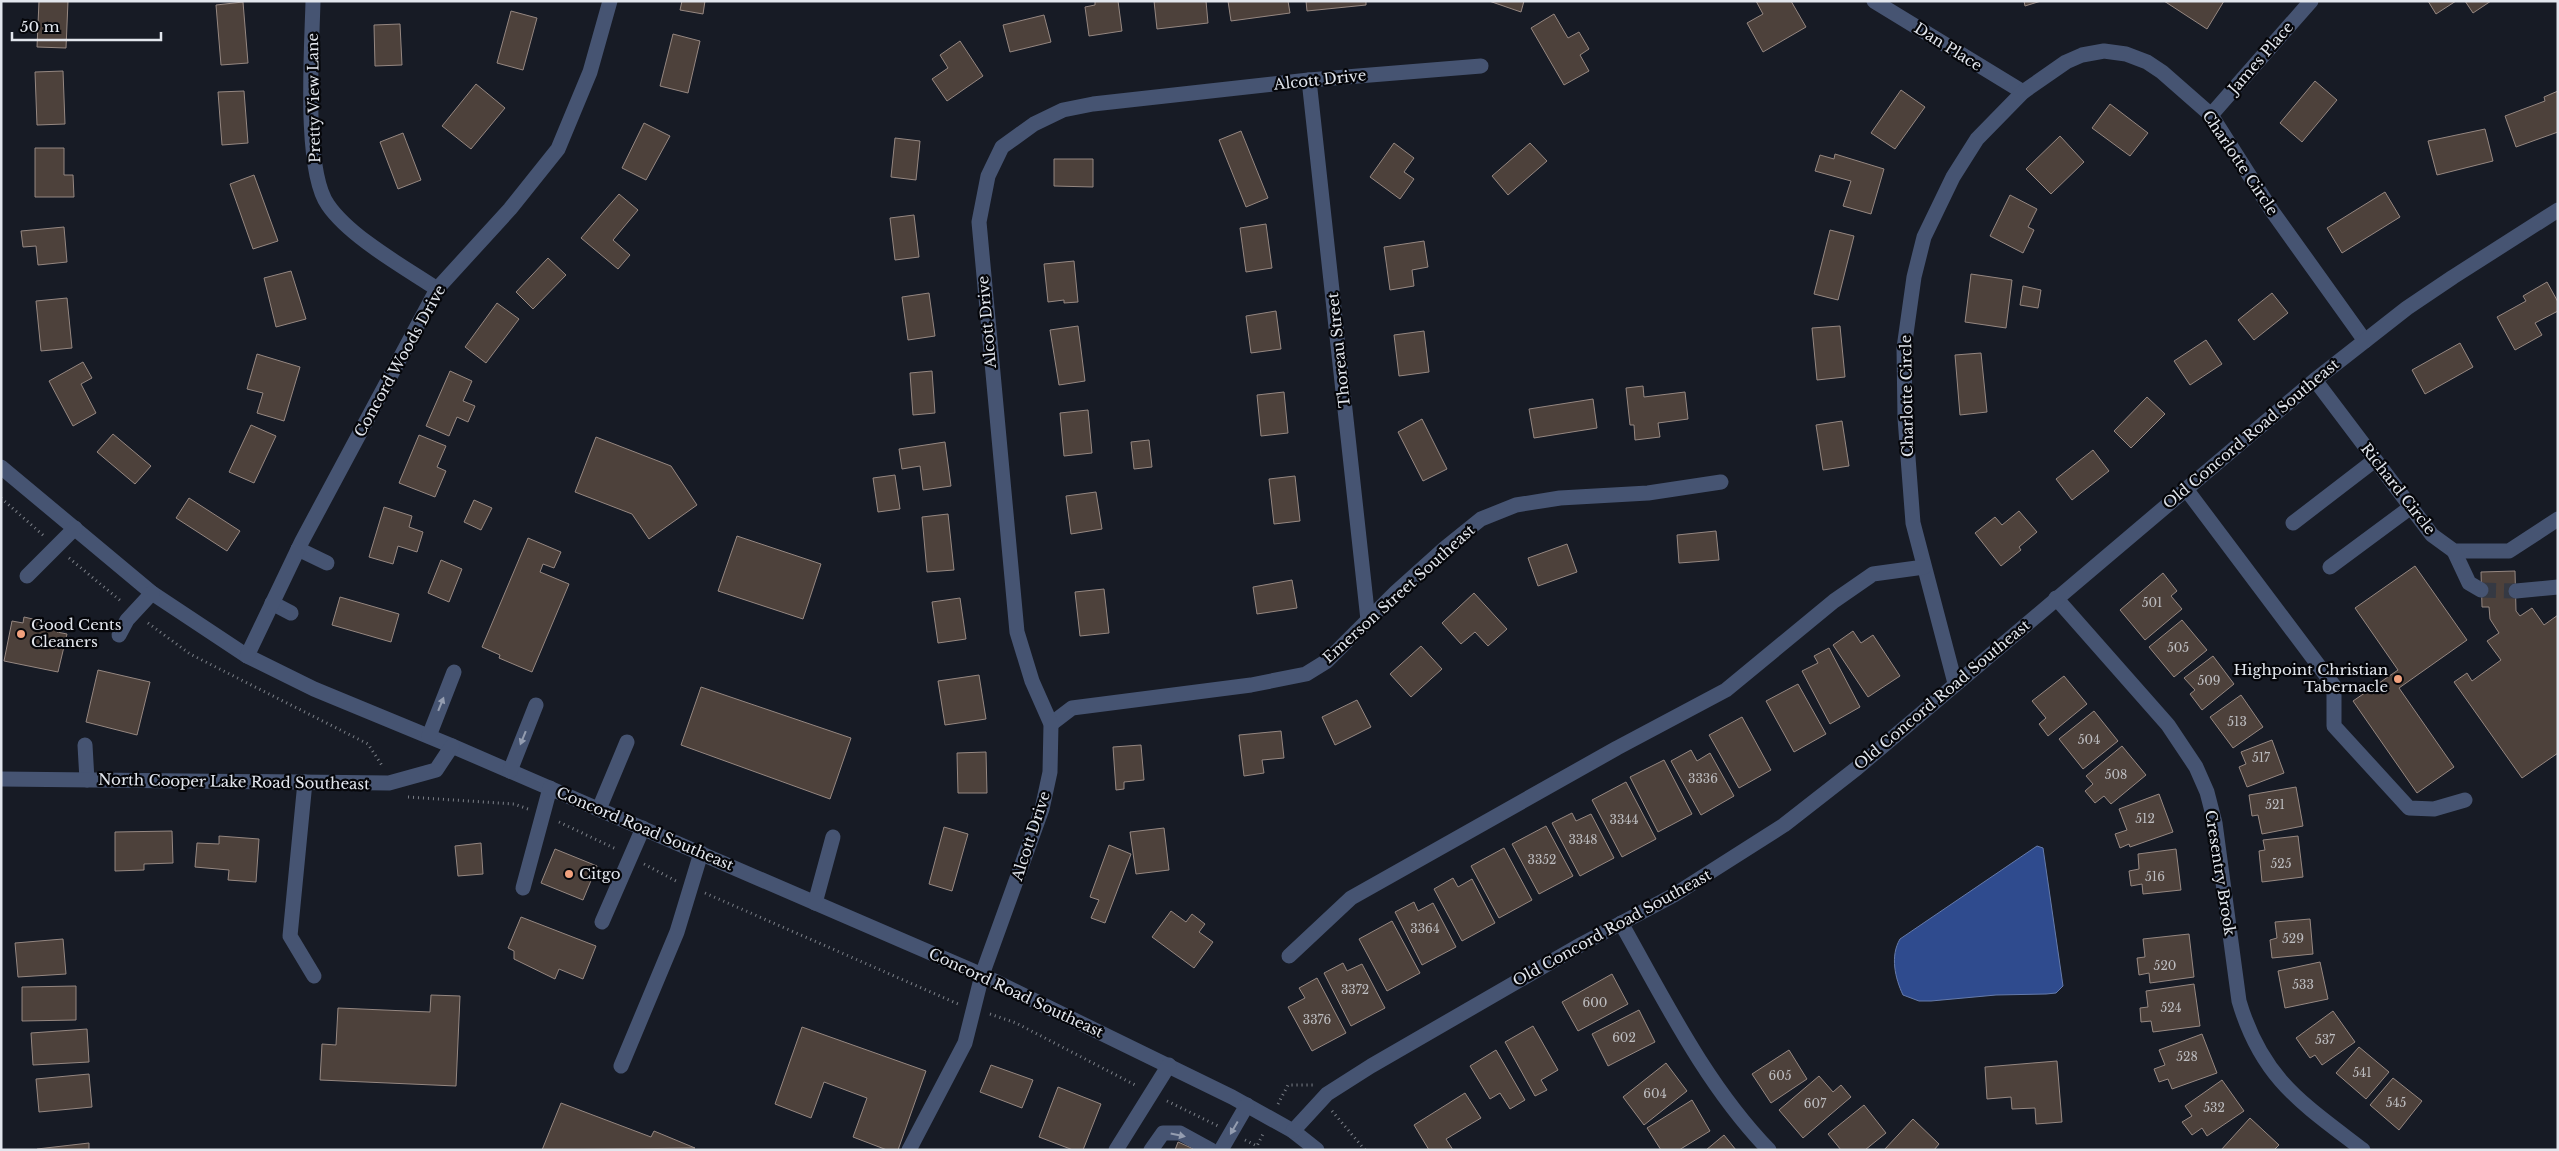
<svg xmlns="http://www.w3.org/2000/svg" width="2559" height="1151" font-family="'Libre Baskerville',serif">
	<style>
		.water { fill: #2f4b8e; stroke: #657aaa }
		.building { fill: #4d413b; stroke: #958781 }
		.lines { fill: none; stroke-linecap: round; stroke-linejoin: round }
		.minor-tunnel { stroke: #353943; stroke-width: 15; stroke-dasharray: 15 8; stroke-linecap: butt }
		.path { stroke: #7c8088; stroke-width: 3; stroke-dasharray: 1 4; stroke-linecap: butt }
		.minor { stroke: #465472; stroke-width: 15 }
		.oneway { fill: #949db0 }
		.poi-dot { fill: #f1a17d; stroke: #05060a; stroke-width: 2 }
		.labels { text-anchor: middle; stroke-width: 4.5; stroke-linejoin: round; paint-order: stroke }
		.number-label { font-size: 12px; fill: #bdbdc0 }
		.street-label { font-size: 15px; fill: #e2e6ed; stroke: #05060a }
		.poi-label { font-size: 15px; fill: #e2e6ed; stroke: #05060a; text-anchor: start }
	</style>
	<rect width="100%" height="100%" fill="#171b25"/>
	<path class="water" d="M2037 846 2043 848 2063 986 2056 993 2046 994 1996 995 1931 1001H1919L1903 995C1895 978 1890 956 1900 939Z"/>
	<g class="building">
		<path d="M39 1H68L66 48 37 47Z"/>
		<path d="M682 1H705L703 14 680 10Z"/>
		<path d="M1095 1H1118L1122 31 1089 36 1085 7 1095 5Z"/>
		<path d="M1154 1H1206L1208 23 1157 29Z"/>
		<path d="M1228 1H1288L1290 13 1231 21Z"/>
		<path d="M1306 1H1366V5L1307 11Z"/>
		<path d="M1489 1H1524L1521 12Z"/>
		<path d="M1756 1H1791L1806 27 1763 52 1747 23 1763 14Z"/>
		<path d="M2024 1H2041L2025 6Z"/>
		<path d="M2164 1H2224L2207 29Z"/>
		<path d="M2428 1H2456L2436 14Z"/>
		<path d="M2465 1H2491L2473 13Z"/>
		<path d="M243 2 248 63 221 65 216 5Z"/>
		<path d="M511 11 537 18 523 70 497 63Z"/>
		<path d="M1554 14 1568 38 1579 32 1589 49 1580 55 1589 71 1564 85 1531 28Z"/>
		<path d="M1044 15 1051 42 1010 52 1003 25Z"/>
		<path d="M400 24 402 65 375 66 374 25Z"/>
		<path d="M673 34 700 41 688 93 660 86Z"/>
		<path d="M960 41 983 76 947 101 932 79 948 68 940 55Z"/>
		<path d="M63 71 65 124 37 125 35 72Z"/>
		<path d="M2315 81 2337 100 2302 142 2280 123Z"/>
		<path d="M476 84 505 108 471 149 442 126Z"/>
		<path d="M1901 90 1925 107 1895 149 1871 133Z"/>
		<path d="M244 91 248 143 222 145 218 92Z"/>
		<path d="M2558 91V132L2516 147 2505 116 2545 101 2544 97Z"/>
		<path d="M2110 104 2148 133 2130 156 2092 128Z"/>
		<path d="M644 123 670 136 646 180 622 168Z"/>
		<path d="M2485 129 2493 161 2437 175 2428 141Z"/>
		<path d="M1241 131 1268 198 1246 207 1219 140Z"/>
		<path d="M403 133 421 180 398 189 380 142Z"/>
		<path d="M2060 136 2084 162 2051 194 2026 169Z"/>
		<path d="M895 138 920 141 916 180 891 177Z"/>
		<path d="M1394 143 1414 158 1404 172 1414 179 1400 199 1370 177Z"/>
		<path d="M1530 143 1547 161 1508 195 1492 176Z"/>
		<path d="M35 148H64V175H73L74 197H35Z"/>
		<path d="M1835 154 1884 169 1871 214 1843 206 1851 181 1815 171 1820 155 1834 159Z"/>
		<path d="M1054 159H1093V187L1054 186Z"/>
		<path d="M254 175 278 241 253 249 230 184Z"/>
		<path d="M2385 192 2400 217 2342 253 2327 228Z"/>
		<path d="M619 194 638 210 613 240 630 255 618 269 581 238Z"/>
		<path d="M2010 195 2037 209 2028 227 2034 230 2023 253 1990 236Z"/>
		<path d="M914 215 919 257 895 260 890 218Z"/>
		<path d="M1266 224 1272 268 1246 272 1240 228Z"/>
		<path d="M64 227 67 262 38 265 36 246 23 247 21 231Z"/>
		<path d="M1830 230 1854 236 1838 300 1814 294Z"/>
		<path d="M1424 241 1428 267 1412 270 1414 286 1390 290 1384 247Z"/>
		<path d="M548 258 566 275 533 309 516 292Z"/>
		<path d="M1074 261 1078 302 1064 303V300L1048 302 1044 264Z"/>
		<path d="M291 271 306 319 276 327 264 278Z"/>
		<path d="M1971 274 2012 280 2006 328 1965 322Z"/>
		<path d="M2547 282 2558 302V311L2535 323 2542 335 2515 350 2497 317 2526 301 2523 296Z"/>
		<path d="M2023 286 2041 290 2038 308 2020 305Z"/>
		<path d="M929 293 935 336 908 340 902 297Z"/>
		<path d="M2272 293 2288 313 2254 340 2238 320Z"/>
		<path d="M67 298 72 348 41 351 36 301Z"/>
		<path d="M497 303 519 319 486 363 465 347Z"/>
		<path d="M1276 311 1281 349 1251 353 1246 316Z"/>
		<path d="M1078 326 1085 381 1059 385 1050 330Z"/>
		<path d="M1840 326 1845 377 1817 380 1812 328Z"/>
		<path d="M1424 331 1429 372 1399 376 1394 335Z"/>
		<path d="M2206 340 2222 364 2190 385 2174 361Z"/>
		<path d="M2460 343 2473 367 2425 394 2412 370Z"/>
		<path d="M1981 353 1987 412 1960 415 1955 355Z"/>
		<path d="M257 354 300 367 284 421 257 413 263 393 247 389Z"/>
		<path d="M83 362 92 378 81 384 96 413 73 426 49 381Z"/>
		<path d="M450 371 472 381 463 401 475 406 468 422 457 417 449 436 426 426Z"/>
		<path d="M932 371 935 413 913 415 910 373Z"/>
		<path d="M1643 386 1644 397 1685 392 1688 419 1658 423 1660 437 1635 440 1634 425H1630L1626 388Z"/>
		<path d="M1284 392 1288 433 1261 436 1257 395Z"/>
		<path d="M2147 397 2165 414 2131 448 2114 431Z"/>
		<path d="M1593 399 1597 428 1534 438 1529 409Z"/>
		<path d="M1088 410 1092 453 1064 456 1060 413Z"/>
		<path d="M1422 419 1447 469 1423 481 1398 432Z"/>
		<path d="M1842 421 1849 466 1823 470 1816 425Z"/>
		<path d="M251 425 276 436 254 483 229 472Z"/>
		<path d="M113 434 151 466 135 484 97 452Z"/>
		<path d="M419 435 446 446 437 467 446 471 435 497 399 483Z"/>
		<path d="M596 437 671 466 697 505 649 539 632 514 575 492Z"/>
		<path d="M1149 440 1152 467 1134 469 1131 442Z"/>
		<path d="M945 442 951 486 923 490 920 466 902 469 899 449Z"/>
		<path d="M2093 450 2109 471 2072 500 2056 479Z"/>
		<path d="M895 475 900 509 878 512 873 478Z"/>
		<path d="M1295 476 1300 521 1274 524 1269 479Z"/>
		<path d="M1096 492 1102 529 1071 534 1066 496Z"/>
		<path d="M189 498 240 531 227 551 176 518Z"/>
		<path d="M474 500 492 508 481 530 464 522Z"/>
		<path d="M384 507 412 516 409 527 423 532 417 552 398 546 393 564 369 557Z"/>
		<path d="M2019 511 2037 532 2019 547 2021 550 2001 566 1975 533 1995 517 2002 525Z"/>
		<path d="M948 514 954 570 927 572 922 517Z"/>
		<path d="M1716 531 1719 560 1679 563 1677 535Z"/>
		<path d="M737 536 821 564 803 619 718 591Z"/>
		<path d="M528 538 561 552 554 568 543 564 540 572 569 584 532 672 499 658 500 655 482 647Z"/>
		<path d="M1567 544 1577 572 1538 586 1528 558Z"/>
		<path d="M441 560 462 569 449 602 428 593Z"/>
		<path d="M2415 566 2467 640 2399 688 2454 767 2417 793 2353 701 2398 670 2355 608Z"/>
		<path d="M2515 571 2516 611 2520 616 2532 608 2544 625 2558 615V753L2522 778 2454 682 2467 673 2472 681 2501 660 2487 641 2499 633 2490 619 2489 607H2482L2481 572Z"/>
		<path d="M2163 573 2177 591 2171 596 2182 609 2145 640 2120 610Z"/>
		<path d="M1292 580 1297 608 1257 614 1253 587Z"/>
		<path d="M1104 589 1109 633 1080 636 1075 592Z"/>
		<path d="M1474 593 1507 629 1488 646 1475 632 1461 644 1442 623Z"/>
		<path d="M340 597 399 614 391 642 332 625Z"/>
		<path d="M960 598 966 639 938 643 932 602Z"/>
		<path d="M24 617 59 625 57 632 67 634 58 672 4 661 12 621 23 623Z"/>
		<path d="M2182 620 2207 650 2174 677 2149 647Z"/>
		<path d="M1853 631 1861 643 1873 635 1900 676 1868 697 1833 645Z"/>
		<path d="M1421 646 1442 669 1411 697 1390 674Z"/>
		<path d="M1829 648 1860 707 1830 724 1802 671 1818 663 1814 656Z"/>
		<path d="M2213 656 2234 684 2202 710 2190 694 2195 690 2184 678Z"/>
		<path d="M98 670 150 682 137 735 86 722Z"/>
		<path d="M979 675 986 719 945 725 938 681Z"/>
		<path d="M2064 676 2087 704 2048 736 2039 724 2046 718 2032 701Z"/>
		<path d="M1798 684 1826 734 1794 752 1766 701Z"/>
		<path d="M701 687 851 738 830 799 681 745Z"/>
		<path d="M2241 695 2263 727 2233 748 2210 717Z"/>
		<path d="M1357 700 1371 727 1335 745 1322 717Z"/>
		<path d="M2094 711 2118 741 2083 769 2059 739Z"/>
		<path d="M1742 717 1771 770 1739 788 1709 735Z"/>
		<path d="M1281 731 1284 758 1262 760 1264 773 1244 776 1239 735Z"/>
		<path d="M2272 740 2284 773 2247 787 2239 767 2246 764 2241 752Z"/>
		<path d="M1141 745 1144 780 1124 782V789L1116 790 1113 747Z"/>
		<path d="M2122 746 2146 775 2111 804 2104 796 2095 803 2085 791 2093 784 2086 776Z"/>
		<path d="M1691 750 1697 761 1710 753 1734 796 1701 815 1671 761Z"/>
		<path d="M986 752 987 793H958L957 753Z"/>
		<path d="M1664 760 1692 814 1658 832 1630 777Z"/>
		<path d="M1626 782 1656 839 1622 857 1592 800Z"/>
		<path d="M2296 787 2303 826 2262 834 2258 815 2252 816 2249 795Z"/>
		<path d="M2159 794 2173 832 2130 847 2129 844 2120 848 2115 834 2127 830 2119 809Z"/>
		<path d="M1572 813 1576 821 1591 814 1614 858 1580 876 1552 823Z"/>
		<path d="M1546 826 1573 876 1539 894 1512 844Z"/>
		<path d="M944 827 968 834 952 891 929 884Z"/>
		<path d="M1164 828 1169 870 1136 874 1130 832Z"/>
		<path d="M172 831 173 863 144 864V870L115 871V832Z"/>
		<path d="M219 836 259 839 256 882 228 880 229 870 195 867 197 843 219 844Z"/>
		<path d="M2298 836 2303 877 2262 882 2259 851 2265 850 2263 840Z"/>
		<path d="M481 843 483 874 458 876 455 846Z"/>
		<path d="M1109 845 1131 854 1105 923 1091 918 1099 900 1090 897Z"/>
		<path d="M1504 848 1532 900 1499 918 1471 866Z"/>
		<path d="M555 849 597 866 583 900 541 883Z"/>
		<path d="M2176 849 2181 890 2143 894 2142 884 2131 886 2129 871 2139 869 2138 854Z"/>
		<path d="M1453 878 1458 887 1472 879 1495 923 1462 941 1434 889Z"/>
		<path d="M1414 902 1418 911 1433 903 1456 947 1422 965 1395 912Z"/>
		<path d="M1171 911 1186 922 1192 914 1205 924 1199 932 1213 942 1194 968 1152 937Z"/>
		<path d="M521 917 596 946 583 979 559 969 555 979 514 959V951L508 948Z"/>
		<path d="M2310 919 2313 954 2272 958 2270 940 2277 938 2275 922Z"/>
		<path d="M1392 921 1420 973 1387 991 1359 939Z"/>
		<path d="M2189 934 2194 977 2150 983 2149 973 2139 975 2137 958 2145 957 2143 939Z"/>
		<path d="M63 939 66 974 18 977 15 943Z"/>
		<path d="M2320 962 2328 999 2285 1008 2278 971Z"/>
		<path d="M1343 963 1347 971 1362 964 1385 1008 1351 1026 1324 973Z"/>
		<path d="M1612 974 1628 1004 1578 1031 1562 1002Z"/>
		<path d="M1317 978 1346 1033 1312 1051 1288 1007 1305 998 1299 988Z"/>
		<path d="M2194 984 2200 1026 2153 1032 2151 1021 2141 1022 2140 1008 2148 1007 2146 991Z"/>
		<path d="M76 986V1020L22 1021V987Z"/>
		<path d="M431 995 460 996 456 1086 320 1080 322 1044 336 1045 338 1008 430 1012Z"/>
		<path d="M1639 1010 1655 1042 1608 1066 1592 1034Z"/>
		<path d="M2333 1011 2355 1042 2322 1065 2315 1055 2310 1058 2296 1038Z"/>
		<path d="M1533 1026 1558 1070 1541 1080 1547 1090 1535 1096 1505 1042Z"/>
		<path d="M802 1027 926 1071 898 1150H887L853 1137 867 1098 824 1082 811 1118 775 1104Z"/>
		<path d="M87 1029 89 1062 33 1065 31 1033Z"/>
		<path d="M2202 1034 2217 1073 2172 1089 2168 1079 2159 1082 2154 1069 2165 1065 2159 1050Z"/>
		<path d="M2359 1047 2389 1072 2366 1099 2336 1073Z"/>
		<path d="M1496 1050 1525 1100 1510 1109 1500 1093 1490 1099 1470 1066Z"/>
		<path d="M1789 1050 1807 1079 1771 1103 1752 1074Z"/>
		<path d="M2057 1061 2062 1122 2036 1124 2035 1108 2012 1109 2011 1097 1987 1099 1985 1067Z"/>
		<path d="M1666 1063 1687 1091 1644 1125 1623 1097Z"/>
		<path d="M991 1065 1033 1080 1022 1108 980 1092Z"/>
		<path d="M89 1074 92 1107 39 1112 36 1079Z"/>
		<path d="M1819 1076 1833 1092 1841 1085 1851 1097 1803 1138 1779 1110Z"/>
		<path d="M2393 1078 2422 1101 2399 1130 2370 1105Z"/>
		<path d="M2222 1080 2244 1111 2207 1136 2202 1128 2192 1135 2182 1122 2192 1116 2185 1106Z"/>
		<path d="M1058 1087 1101 1104 1083 1150H1073L1039 1137Z"/>
		<path d="M1465 1093 1481 1118 1446 1139 1453 1150H1429L1414 1125Z"/>
		<path d="M1692 1100 1710 1131 1679 1150H1661L1647 1128Z"/>
		<path d="M561 1103 651 1137 654 1131 695 1148 542 1150Z"/>
		<path d="M1864 1105 1886 1133 1865 1150H1841L1828 1134Z"/>
		<path d="M2250 1118 2279 1145 2274 1150H2221Z"/>
		<path d="M1913 1119 1939 1144 1934 1150H1884Z"/>
		<path d="M1724 1135 1736 1150H1706Z"/>
		<path d="M1178 1142 1196 1150H1175Z"/>
		<path d="M89 1143V1150H37V1149Z"/>
	</g>
	<g class="lines">
		<path class="minor-tunnel" d="M2481 590 2516 591"/>
		<g class="path">
			<path d="M1 498 44 536"/>
			<path d="M69 558 122 602"/>
			<path d="M148 623 190 654 368 744 383 767"/>
			<path d="M408 797 514 804 528 809"/>
			<path d="M559 822 616 849"/>
			<path d="M644 864 676 881"/>
			<path d="M705 893 958 1004"/>
			<path d="M990 1014 1016 1023 1137 1086"/>
			<path d="M1167 1101 1218 1126"/>
			<path d="M1278 1104 1288 1085H1313"/>
			<path d="M1332 1111 1365 1150"/>
			<path d="M1245 1140 1257 1146 1264 1132"/>
		</g>
		<g class="minor">
			<path d="M313 1C312 47 303 170 328 205 350 237 404 267 437 289"/>
			<path d="M1874 1 2023 92"/>
			<path d="M1309 80 1368 620"/>
			<path d="M2211 115 2311 1"/>
			<path d="M2315 380 2432 535 2454 551H2509L2558 519"/>
			<path d="M1 467 152 593 247 656 314 689 452 746 982 975 1232 1097 1293 1131 1317 1150"/>
			<path d="M2186 489 2334 686V726L2409 808 2434 809 2465 800"/>
			<path d="M2293 523 2375 460"/>
			<path d="M298 549 327 563"/>
			<path d="M2454 551 2469 583 2481 590"/>
			<path d="M2330 567 2411 507"/>
			<path d="M27 576 75 528"/>
			<path d="M2516 591 2558 587"/>
			<path d="M2056 598 2168 725 2196 767 2207 792 2215 823 2239 1001C2262 1079 2302 1103 2363 1150"/>
			<path d="M272 603 291 613"/>
			<path d="M119 635 127 620 152 593"/>
			<path d="M247 656 302 541 437 289 510 209 558 149 590 72 610 1"/>
			<path d="M1955 683 1913 523 1905 418 1904 348 1914 277 1924 237 1953 177 1977 139 2023 92 2066 62 2082 55 2104 51 2126 54 2147 62 2162 72 2211 115 2272 211 2365 341"/>
			<path d="M1051 724 1072 708 1251 685 1306 674 1327 661 1396 592 1445 548 1481 519 1516 505 1560 498 1648 493 1721 482"/>
			<path d="M429 736 454 672"/>
			<path d="M85 745 87 780"/>
			<path d="M510 771 536 705"/>
			<path d="M1 779 389 783 436 770 452 746"/>
			<path d="M305 782 290 936 314 976"/>
			<path d="M599 809 627 742"/>
			<path d="M523 888 550 788"/>
			<path d="M815 903 833 837"/>
			<path d="M602 922 643 828"/>
			<path d="M1621 923C1665 1001 1706 1085 1769 1150"/>
			<path d="M1289 956 1351 898 1617 748 1726 690 1834 601 1873 574 1924 567"/>
			<path d="M621 1066 677 932 701 853"/>
			<path d="M1293 1131 1327 1094 1371 1066 1582 944 1674 895 1784 825 1857 768 2315 380 2407 308 2453 277 2558 210"/>
			<path d="M909 1150 965 1043 982 975 1042 809 1050 772 1051 724 1032 681 1017 632 979 222 988 176 1002 147 1034 124 1063 110 1093 104 1309 80 1481 66"/>
			<path d="M1116 1150 1169 1065"/>
			<path d="M1151 1150 1163 1133H1180L1211 1150"/>
			<path d="M1221 1150 1247 1105"/>
		</g>
	</g>
	<defs><path id="oneway-solid" d="M-6-.8H1V-3.2L6.5 0L1 3.2V.8H-6Z" transform="scale(1.25)"/></defs>
	<g class="oneway">
		<use href="#oneway-solid" transform="translate(441 704) rotate(-68)"/>
		<use href="#oneway-solid" transform="translate(523 738) rotate(112)"/>
		<use href="#oneway-solid" transform="translate(1234 1128) rotate(120)"/>
		<use href="#oneway-solid" transform="translate(1178 1135) rotate(12)"/>
	</g>
	<g class="poi-dot">
		<circle cx="21" cy="634" r="5"/>
		<circle cx="2398" cy="679" r="5"/>
		<circle cx="569" cy="874" r="5"/>
	</g>
	<g class="labels">
		<g class="number-label">
			<text x="2152" y="607">501</text>
			<text x="2178" y="652">505</text>
			<text x="2209" y="685">509</text>
			<text x="2237" y="726">513</text>
			<text x="2089" y="744">504</text>
			<text x="2261" y="762">517</text>
			<text x="2116" y="779">508</text>
			<text x="1703" y="783">3336</text>
			<text x="2275" y="809">521</text>
			<text x="2145" y="823">512</text>
			<text x="1624" y="824">3344</text>
			<text x="1583" y="844">3348</text>
			<text x="1542" y="864">3352</text>
			<text x="2281" y="868">525</text>
			<text x="2155" y="881">516</text>
			<text x="1425" y="933">3364</text>
			<text x="2293" y="943">529</text>
			<text x="2165" y="970">520</text>
			<text x="2303" y="989">533</text>
			<text x="1355" y="994">3372</text>
			<text x="1595" y="1007">600</text>
			<text x="2171" y="1012">524</text>
			<text x="1317" y="1024">3376</text>
			<text x="1624" y="1042">602</text>
			<text x="2325" y="1044">537</text>
			<text x="2187" y="1061">528</text>
			<text x="2362" y="1077">541</text>
			<text x="1780" y="1080">605</text>
			<text x="1655" y="1098">604</text>
			<text x="2396" y="1107">545</text>
			<text x="1815" y="1108">607</text>
			<text x="2214" y="1112">532</text>
		</g>
		<g class="street-label">
			<text transform="translate(1948 47) rotate(32)" y="5">Dan Place</text>
			<text transform="translate(2261 58) rotate(-49)" y="5">James Place</text>
			<text transform="translate(1320 80) rotate(-6)" y="5">Alcott Drive</text>
			<text transform="translate(314 98) rotate(-91)" y="5">Pretty View Lane</text>
			<text transform="translate(2240 163) rotate(56)" y="5">Charlotte Circle</text>
			<text transform="translate(987 322) rotate(-95)" y="5">Alcott Drive</text>
			<text transform="translate(1339 350) rotate(-96)" y="5">Thoreau Street</text>
			<text transform="translate(400 361) rotate(-61)" y="5">Concord Woods Drive</text>
			<text transform="translate(1907 396) rotate(-91)" y="5">Charlotte Circle</text>
			<text transform="translate(2251 434) rotate(-40)" y="5">Old Concord Road Southeast</text>
			<text transform="translate(2398 489) rotate(52)" y="5">Richard Circle</text>
			<text transform="translate(1399 594) rotate(-42)" y="5">Emerson Street Southeast</text>
			<text transform="translate(1942 695) rotate(-40)" y="5">Old Concord Road Southeast</text>
			<text transform="translate(234 782) rotate(1)" y="5">North Cooper Lake Road Southeast</text>
			<text transform="translate(645 829) rotate(23)" y="5">Concord Road Southeast</text>
			<text transform="translate(1031 836) rotate(-72)" y="5">Alcott Drive</text>
			<text transform="translate(2220 873) rotate(81)" y="5">Cresentry Brook</text>
			<text transform="translate(1612 928) rotate(-29)" y="5">Old Concord Road Southeast</text>
			<text transform="translate(1016 993) rotate(25)" y="5">Concord Road Southeast</text>
		</g>
		<g class="poi-label">
			<text x="31" y="630">Good Cents<tspan x="31" dy="17">Cleaners</tspan></text>
			<text x="2388" y="675" text-anchor="end">Highpoint Christian<tspan x="2388" dy="17">Tabernacle</tspan></text>
			<text x="579" y="879">Citgo</text>
		</g>
	</g>
	<rect width="2559" height="1151" fill="none" stroke="#e2e6ed" stroke-width="5"/>
	<path d="M12 32v8h149v-8" fill="none" stroke="#e2e6ed" stroke-width="2.5"/>
	<text x="20" y="32" font-size="15" fill="#e2e6ed" stroke="#05060a" stroke-width="4" paint-order="stroke">50 m</text>
</svg>
